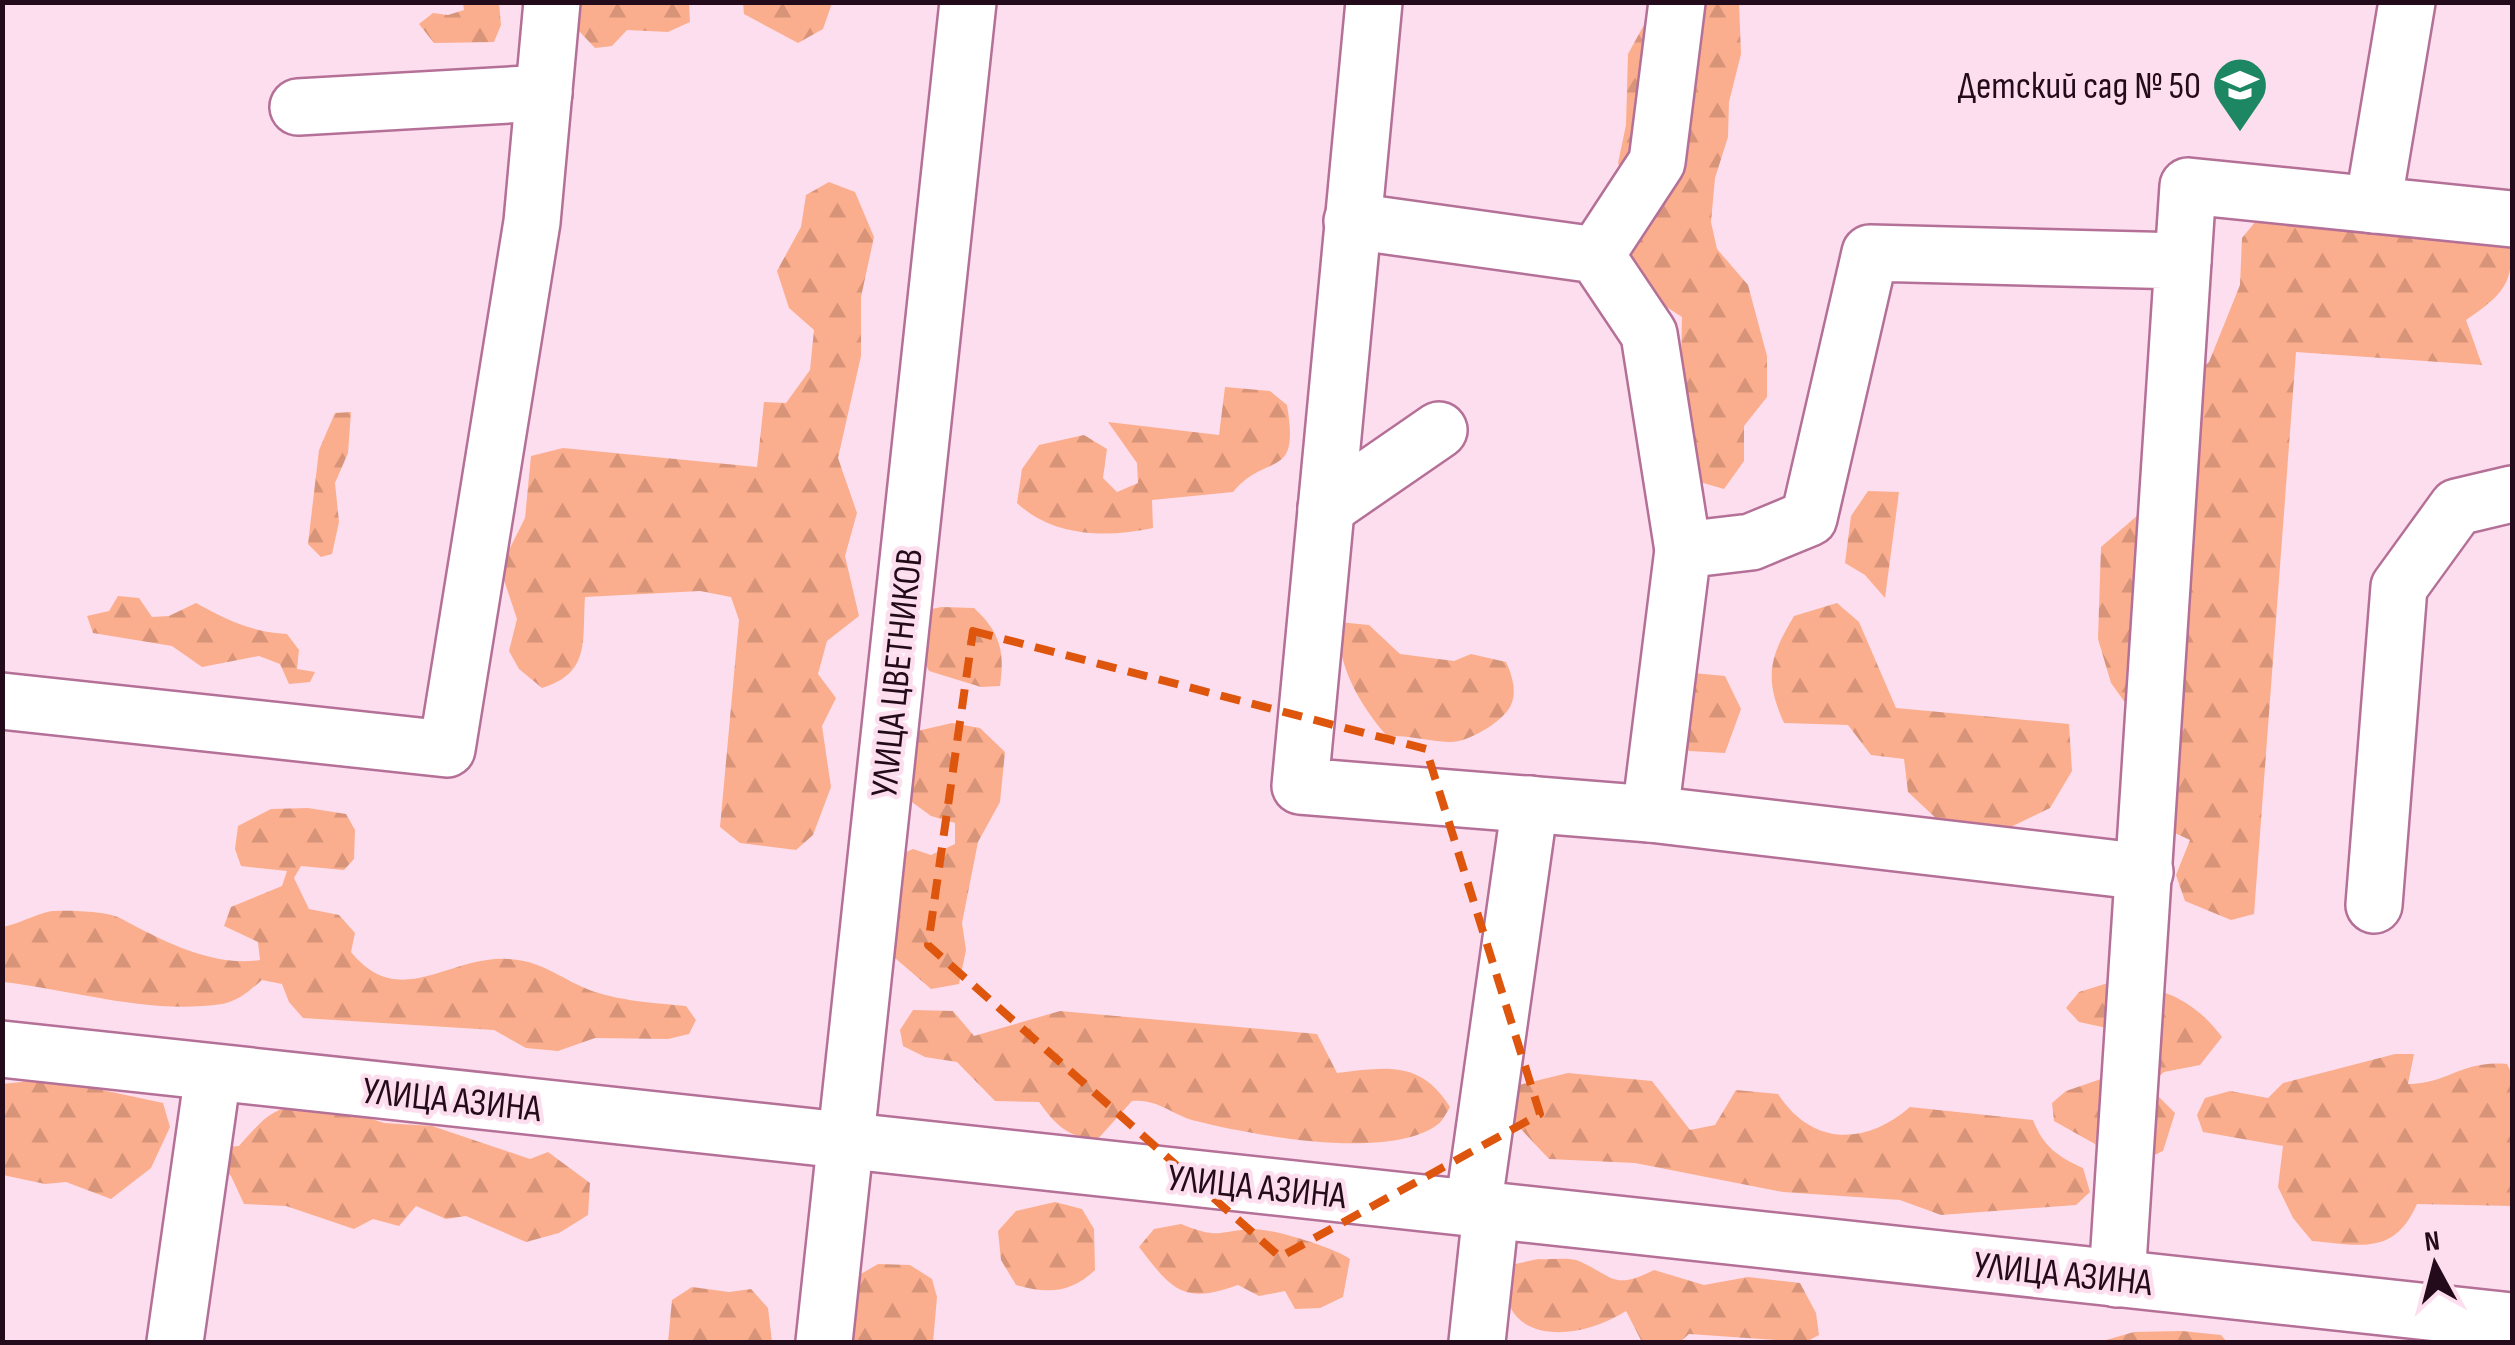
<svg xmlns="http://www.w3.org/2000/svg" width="2515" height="1345" font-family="'Sofia Sans Condensed',sans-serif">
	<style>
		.forest { fill: url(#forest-firs) }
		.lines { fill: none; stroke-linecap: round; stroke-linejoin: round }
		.minor-casing { stroke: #b47097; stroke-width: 60 }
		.minor { stroke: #fff; stroke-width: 55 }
		.marked { fill: none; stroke: #de550d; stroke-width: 8; stroke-dasharray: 20 12; stroke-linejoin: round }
		.labels { text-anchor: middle; stroke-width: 9; stroke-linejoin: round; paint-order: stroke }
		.poi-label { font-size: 38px; fill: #240b1b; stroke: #fddeee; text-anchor: end }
		.street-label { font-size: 38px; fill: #240b1b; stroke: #fddeee }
	</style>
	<defs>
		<pattern id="forest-firs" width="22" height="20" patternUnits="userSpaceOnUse" patternTransform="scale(2.5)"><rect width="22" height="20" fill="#fbae8d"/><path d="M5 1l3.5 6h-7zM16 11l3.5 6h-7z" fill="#d79479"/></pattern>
	</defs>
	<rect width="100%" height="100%" fill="#fddeee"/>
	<g class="forest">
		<path d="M463 3H499L501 25 494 42 434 43 419 24 433 13 448 15 464 10Z"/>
		<path d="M576 3H689L690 22 668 32 627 30 612 46 595 48 579 31Z"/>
		<path d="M743 3V2L832 3 823 29 798 43 744 14Z"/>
		<path d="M1656 3H1739L1741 54 1729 102 1728 137 1715 178 1711 222 1717 249 1748 285 1767 356V397L1744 426V461L1724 489 1693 480 1681 362 1682 317 1651 297 1625 244 1634 197 1618 163 1626 125 1628 54Z"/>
		<path d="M829 182 855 192 874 237 861 297V356L838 458 857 513 845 556 859 616 827 641 818 674 836 698 822 726 831 787 813 835 796 850 740 843 720 827 739 620 731 597 700 591 585 597C582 641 591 673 542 688L519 669 509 651 517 619 500 568 525 518 531 456 563 448 757 467 764 402 786 403 810 370 814 330 789 308 777 271 801 227 806 195Z"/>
		<path d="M2260 216 2512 218C2512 278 2515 287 2466 320L2482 365 2296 352 2254 914 2231 920 2185 901 2176 875 2190 840 2149 821 2134 715 2111 683 2098 639 2101 547 2146 508 2176 392 2209 362 2240 285 2242 238Z"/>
		<path d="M1225 387 1270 391 1287 405C1300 483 1268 450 1233 492L1152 500 1153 528C1107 538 1053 537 1017 503L1022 469 1039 445 1084 435 1107 449 1103 478 1117 492 1138 483 1137 463 1108 422 1219 435Z"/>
		<path d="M351 412 348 453 335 483 339 522 332 554 321 557 308 544 319 450 335 413Z"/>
		<path d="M1868 491 1899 492 1885 598 1865 575 1845 563 1851 516Z"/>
		<path d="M118 596 139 598 152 617 169 616 196 603C227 620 251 632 287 634L299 650 297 669 315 672 310 682 289 684 280 664 259 656 202 667 172 646 93 633 87 616 109 611Z"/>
		<path d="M1837 603 1859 622 1896 708 2069 724 2072 771 2050 808 1994 835 1940 822 1908 792 1904 759 1871 755 1848 725 1784 723C1764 678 1769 658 1794 616Z"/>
		<path d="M942 607 974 608C1000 632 1005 651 1000 686L981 687 929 671 915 642 920 611Z"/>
		<path d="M1338 622 1369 625 1400 654 1454 661 1471 654 1506 662C1512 675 1518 693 1510 707 1501 723 1467 743 1449 742 1428 741 1409 735 1387 736 1359 704 1337 665 1338 622Z"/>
		<path d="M1683 672 1725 676 1741 709 1725 753 1689 751 1661 725Z"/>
		<path d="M952 723 980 728 1005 752 1000 802 978 842 962 923 966 950 959 984 931 989 895 958 884 924 902 883 894 857 913 849 931 855 955 844V823L931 816 905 797 913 732Z"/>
		<path d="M308 808 346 814 355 830 354 859 344 870 301 866 294 878 309 909 339 915 355 933 351 952C400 1012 449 955 508 959 540 960 560 978 587 989 617 1001 655 1003 686 1006L696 1020 689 1034 668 1039 595 1038 558 1051 526 1048 494 1030 303 1018 289 1002 282 984 262 980C250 990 239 1001 222 1004 149 1015 74 990 3 982V927C18 924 41 912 53 911 69 910 109 911 122 919 163 941 212 967 260 960L258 942 224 926 231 907 282 886 287 871 241 866 235 849 238 826 271 809Z"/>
		<path d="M2108 983C2158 985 2192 997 2222 1037L2200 1065 2164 1072 2148 1086 2175 1113 2163 1151 2136 1163 2106 1161 2095 1144 2054 1121 2052 1103 2066 1091 2133 1068 2135 1034 2079 1022 2066 1008 2079 992Z"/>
		<path d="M913 1010 953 1011 974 1036 1060 1011 1317 1034 1337 1073C1386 1067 1421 1060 1450 1107 1447 1112 1442 1122 1437 1125 1387 1161 1252 1135 1196 1121 1172 1115 1157 1098 1132 1101L1096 1141C1068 1136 1056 1126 1039 1102L995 1101 957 1062 925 1057 903 1046 900 1030Z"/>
		<path d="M2395 1054H2414L2408 1084C2448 1084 2461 1060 2507 1064L2512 1074V1206L2417 1204C2394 1256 2361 1245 2312 1241L2293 1218 2278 1187 2283 1146 2203 1132 2197 1115 2205 1098 2230 1091 2268 1098 2283 1083Z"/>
		<path d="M1568 1073 1652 1081 1690 1130 1715 1125 1736 1090 1778 1094C1812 1146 1865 1146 1910 1107L2033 1120C2043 1146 2058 1157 2083 1168L2090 1192 2076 1205 1941 1215 1900 1200 1783 1192 1635 1163 1549 1159 1502 1109 1503 1089Z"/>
		<path d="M51 1079 163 1103 170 1127 151 1168 111 1199 66 1182 45 1184 3 1175 2 1084Z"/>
		<path d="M320 1102 384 1123 432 1126 530 1159 548 1152 590 1183 588 1215 559 1233 526 1242 466 1216 446 1219 416 1206 399 1226 373 1219 354 1229 286 1206 244 1204 231 1176 217 1162 223 1147 239 1146C269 1112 275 1106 320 1102Z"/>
		<path d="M1055 1202 1082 1209 1094 1229 1095 1270C1071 1293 1048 1294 1016 1285L1001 1260 998 1231 1016 1211Z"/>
		<path d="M1181 1224C1219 1239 1215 1232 1251 1229 1272 1228 1335 1248 1350 1259L1343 1297 1320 1308 1295 1309 1285 1291 1259 1296 1238 1285C1183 1305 1172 1290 1139 1247L1154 1229Z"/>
		<path d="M1538 1259C1551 1260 1568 1257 1579 1261 1613 1276 1613 1291 1654 1270L1704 1285 1748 1277 1800 1283 1816 1313 1819 1335 1806 1342 1689 1334 1680 1342H1642L1626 1311C1574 1344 1494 1345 1506 1266Z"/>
		<path d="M878 1264 910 1265 932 1279 937 1297 933 1342H843L854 1278Z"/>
		<path d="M692 1287 729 1292 751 1289 768 1308 772 1342H668L672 1300Z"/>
		<path d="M2182 1331 2221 1335 2227 1342H2099L2134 1332Z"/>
	</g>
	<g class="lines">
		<g class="minor-casing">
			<g id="minor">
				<path d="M1374 2 1300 786 1650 814 1683 550 1751 542 1809 518 1870 253 2183 261 2117 1279"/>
				<path d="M298 107 544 93"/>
				<path d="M2373 205 2407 2"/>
				<path d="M1352 221 1596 255 1649 334 1683 550"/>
				<path d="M1596 255 1657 162 1677 2"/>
				<path d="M2183 261 2188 186 2512 219"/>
				<path d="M1326 508 1439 430"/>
				<path d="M2 701 447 749 532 222 552 2"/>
				<path d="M1650 814 2145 872"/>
				<path d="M2374 905 2399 587 2457 507 2512 494"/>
				<path d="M2 1049 2512 1321"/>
				<path d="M1473 1209 1530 804"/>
				<path d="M175 1342 213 1074"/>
				<path d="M824 1342 968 2"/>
				<path d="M1477 1342 1491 1212"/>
			</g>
		</g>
		<use href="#minor" class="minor"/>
	</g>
	<path class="marked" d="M973 631 1426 749 1540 1114 1280 1257 928 945Z"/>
	<defs>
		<g id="school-pin" transform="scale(2.875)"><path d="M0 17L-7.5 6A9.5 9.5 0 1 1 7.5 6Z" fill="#1d8662" stroke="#fddeee"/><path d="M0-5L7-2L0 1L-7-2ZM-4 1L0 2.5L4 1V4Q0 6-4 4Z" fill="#fff"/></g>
	</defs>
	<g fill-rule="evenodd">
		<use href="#school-pin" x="2240" y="85"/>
	</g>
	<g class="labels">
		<g class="poi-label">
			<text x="2201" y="98">Детский сад № 50</text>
		</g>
		<g class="street-label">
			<text transform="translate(896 673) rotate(-84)" y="13">УЛИЦА ЦВЕТНИКОВ</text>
			<text transform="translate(452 1099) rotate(6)" y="13">УЛИЦА АЗИНА</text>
			<text transform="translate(1257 1186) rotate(6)" y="13">УЛИЦА АЗИНА</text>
			<text transform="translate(2063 1273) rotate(6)" y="13">УЛИЦА АЗИНА</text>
		</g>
	</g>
	<rect width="2515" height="1345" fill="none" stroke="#240b1b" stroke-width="10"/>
	<g transform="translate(2435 1265) rotate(353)" stroke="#fddeee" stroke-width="8" paint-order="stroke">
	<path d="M0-8L18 38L0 25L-18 38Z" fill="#240b1b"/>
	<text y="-15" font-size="28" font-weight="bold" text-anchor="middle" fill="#240b1b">N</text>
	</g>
</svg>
